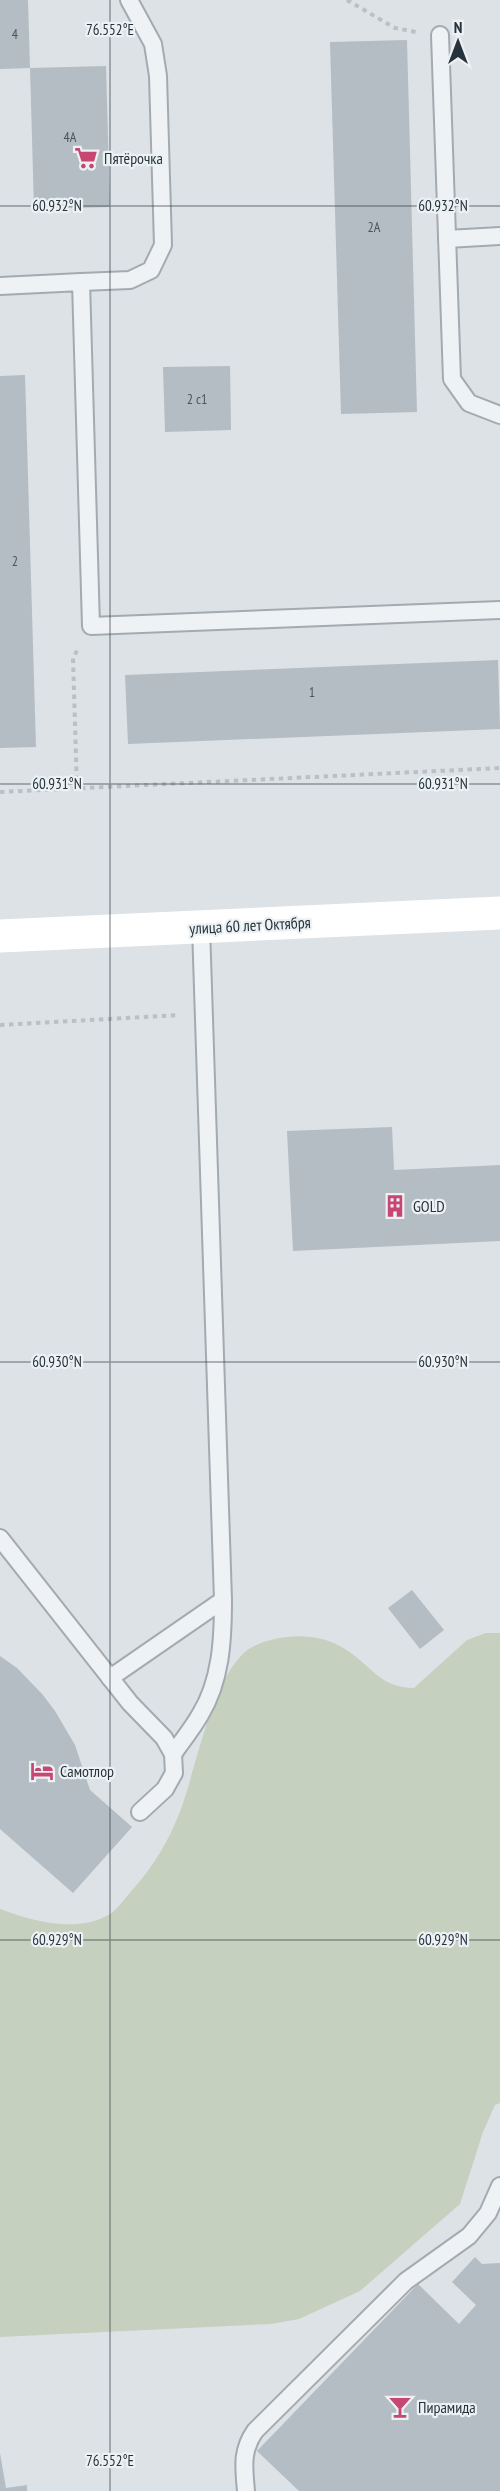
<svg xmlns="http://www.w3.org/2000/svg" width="500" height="2491" font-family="'PT Sans Narrow',sans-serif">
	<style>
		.green { fill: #c6d0be }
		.building { fill: #b4bdc3 }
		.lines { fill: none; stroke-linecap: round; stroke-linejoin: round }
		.service-casing { stroke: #a3aab0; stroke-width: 20 }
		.path { stroke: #bbc0c5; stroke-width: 4; stroke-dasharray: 4.5 4.5; stroke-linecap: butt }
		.service { stroke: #eff2f5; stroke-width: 16 }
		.secondary { stroke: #fff; stroke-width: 33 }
		.ticks { fill: none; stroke: #27333c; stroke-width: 1.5; stroke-opacity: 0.45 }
		.labels { text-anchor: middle; stroke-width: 4.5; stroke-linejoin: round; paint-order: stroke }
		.number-label { font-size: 14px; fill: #4a565e }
		.poi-label { font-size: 16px; fill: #27333c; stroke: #ecf1f4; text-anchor: start }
		.street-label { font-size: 16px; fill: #27333c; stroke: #ecf1f4 }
		.ticks-label { font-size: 15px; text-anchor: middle; fill: #27333c; stroke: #ecf1f4; stroke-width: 4.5; stroke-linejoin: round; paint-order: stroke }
	</style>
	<rect width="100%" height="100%" fill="#dde2e6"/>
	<path class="green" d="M486 1633H500V2103L495 2105 483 2132 460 2204 360 2291 299 2319 271 2324 0 2337V1909C32 1921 78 1934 110 1914 119 1908 127 1895 135 1887 154 1865 168 1842 179 1814 196 1773 213 1666 254 1646 282 1633 319 1632 345 1649 372 1666 380 1688 414 1688L467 1640Z"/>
	<g class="building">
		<path d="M0 0H28L30 68 0 69Z"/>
		<path d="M407 40 417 412 341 414 330 42Z"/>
		<path d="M106 66 110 207 34 209 30 68Z"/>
		<path d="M230 366 231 430 165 432 163 367Z"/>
		<path d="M25 375 36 747 0 748V376Z"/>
		<path d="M498 660 500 729 128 744 125 675Z"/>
		<path d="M392 1127 394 1170 500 1165V1241L293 1251 287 1131Z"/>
		<path d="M412 1590 444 1630 420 1649 388 1608Z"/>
		<path d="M0 1656 17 1668 43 1695 55 1711 75 1745 90 1790 132 1827 73 1893 0 1829Z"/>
		<path d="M475 2257 482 2264 500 2263V2491H299L257 2451 418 2284 459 2324 476 2305 452 2282Z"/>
		<path d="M0 2453 6 2488 27 2485V2491H0Z"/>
	</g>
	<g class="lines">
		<g class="service-casing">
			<g id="service">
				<path d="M440 35 452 379 469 403 500 415"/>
				<path d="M447 239 500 236"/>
				<path d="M81 282 130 280 151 270 163 245 158 76 153 44 129 0"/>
				<path d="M0 286 81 282 91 626 500 610"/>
				<path d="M0 1538 130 1703 164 1738 173 1754 174 1773 165 1789 140 1812"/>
				<path d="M110 1678 223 1600 201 927"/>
				<path d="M173 1754C182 1741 192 1729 200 1715 221 1681 223 1640 223 1600"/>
				<path d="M246 2491C244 2468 241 2451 255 2431L406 2281 469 2236 488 2213 500 2186"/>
			</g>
		</g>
		<g class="path">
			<path d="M347 0 395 28 416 32"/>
			<path d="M77 789 73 658 79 647"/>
			<path d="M0 792 500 768"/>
			<path d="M0 1025 179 1015"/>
		</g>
		<use href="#service" class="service"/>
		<path class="secondary" d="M0 936 500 913"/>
	</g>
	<path class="ticks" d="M110 0V2491M0 206H500M0 784H500M0 1362H500M0 1940H500"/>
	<defs>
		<g id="supermarket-bare" transform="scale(1.8)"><path d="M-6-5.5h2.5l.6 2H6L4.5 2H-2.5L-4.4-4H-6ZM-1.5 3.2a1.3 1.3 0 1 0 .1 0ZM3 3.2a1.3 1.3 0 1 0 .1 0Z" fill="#c74672" stroke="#ecf1f4" stroke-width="2.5" paint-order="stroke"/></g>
		<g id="building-bare" transform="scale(1.8)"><path d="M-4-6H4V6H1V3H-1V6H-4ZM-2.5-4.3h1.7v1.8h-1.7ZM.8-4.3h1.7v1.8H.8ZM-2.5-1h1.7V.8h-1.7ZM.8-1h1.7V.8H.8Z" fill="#c74672" stroke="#ecf1f4" stroke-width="2.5" paint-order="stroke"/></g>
		<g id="hotel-bare" transform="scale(1.8)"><path d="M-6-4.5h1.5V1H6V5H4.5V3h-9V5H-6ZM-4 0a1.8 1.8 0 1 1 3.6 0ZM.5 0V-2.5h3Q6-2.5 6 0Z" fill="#c74672" stroke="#ecf1f4" stroke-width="2.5" paint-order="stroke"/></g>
		<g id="bar-bare" transform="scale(1.8)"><path d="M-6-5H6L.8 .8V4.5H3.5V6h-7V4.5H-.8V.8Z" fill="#c74672" stroke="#ecf1f4" stroke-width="2.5" paint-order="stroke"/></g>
	</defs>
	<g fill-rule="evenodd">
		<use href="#supermarket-bare" x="86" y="158"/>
		<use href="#building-bare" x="395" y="1206"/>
		<use href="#hotel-bare" x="42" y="1771"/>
		<use href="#bar-bare" x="400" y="2407"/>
	</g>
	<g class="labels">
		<g class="number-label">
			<text x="15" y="39">4</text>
			<text x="70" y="142">4А</text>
			<text x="374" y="232">2А</text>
			<text x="197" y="404">2 с1</text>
			<text x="15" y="566">2</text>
			<text x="312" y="697">1</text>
		</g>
		<g class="poi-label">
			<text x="104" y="164">Пятёрочка</text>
			<text x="413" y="1212">GOLD</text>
			<text x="60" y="1777">Самотлор</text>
			<text x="418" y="2413">Пирамида</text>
		</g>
		<g class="street-label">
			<text transform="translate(250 925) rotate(-3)" y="6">улица 60 лет Октября</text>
		</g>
	</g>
	<g class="ticks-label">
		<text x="110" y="35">76.552°E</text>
		<text x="57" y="211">60.932°N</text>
		<text x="443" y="211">60.932°N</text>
		<text x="57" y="789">60.931°N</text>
		<text x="443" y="789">60.931°N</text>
		<text x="57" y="1367">60.930°N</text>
		<text x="443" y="1367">60.930°N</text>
		<text x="57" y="1945">60.929°N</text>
		<text x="443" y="1945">60.929°N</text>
		<text x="110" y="2466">76.552°E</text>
	</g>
	<g transform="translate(458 42)" stroke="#ecf1f4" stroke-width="4.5" paint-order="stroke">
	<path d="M0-4.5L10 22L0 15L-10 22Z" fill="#27333c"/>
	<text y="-9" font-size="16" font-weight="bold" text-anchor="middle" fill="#27333c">N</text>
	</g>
</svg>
